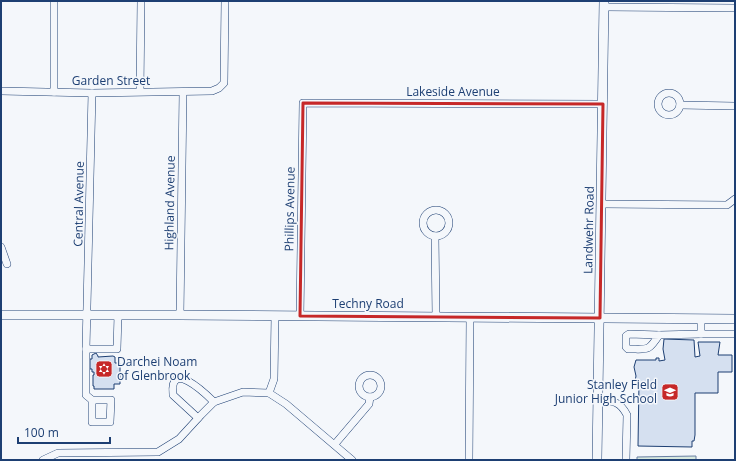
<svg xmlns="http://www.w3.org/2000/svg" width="736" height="461" font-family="'Open Sans',sans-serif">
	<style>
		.green { fill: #d7e8df; stroke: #687fa3 }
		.building { fill: #d5e0f0; stroke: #1d3f73 }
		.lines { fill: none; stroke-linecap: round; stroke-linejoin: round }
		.minor-casing { stroke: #1d3f73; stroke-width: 8 }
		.major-casing { stroke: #1d3f73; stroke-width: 10 }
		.minor { stroke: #f4f7fb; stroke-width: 7 }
		.major { stroke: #f4f7fb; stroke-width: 9 }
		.marked { fill: none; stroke: #c62828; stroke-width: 3; stroke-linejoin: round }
		.labels { text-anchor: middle; stroke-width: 3; stroke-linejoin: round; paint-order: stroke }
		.street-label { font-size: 12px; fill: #1d3f73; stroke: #f4f7fb }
		.poi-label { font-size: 12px; fill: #1d3f73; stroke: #f4f7fb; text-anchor: start }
	</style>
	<rect width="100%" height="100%" fill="#f4f7fb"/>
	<path class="green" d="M696 456V460H637V457Z"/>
	<g class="building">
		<path d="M664 339 694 340 695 357 700 356 698 342H720L718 355H732V372H718V393H695V435L694 441H692V447L638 446 639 382 635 381 636 376 634 367 636 360H656V358H659V361L665 360 663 349Z"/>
		<path d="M96 353 98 356V357L113 356 115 357V363H120V384H114V389H94V386H93V375H94V372H92V369H90V359H92V355Z"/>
	</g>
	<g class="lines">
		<g class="minor-casing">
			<g id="minor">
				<path d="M604 7 735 8"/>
				<path d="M1 91 92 93 212 91 219 88 224 83 225 1"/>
				<path d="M140 91 141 1"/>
				<path d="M54 92V1"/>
				<path d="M92 93 86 349H117L118 315"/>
				<circle cx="669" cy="104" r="11"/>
				<path d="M680 105 735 106"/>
				<path d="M602 204 727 205 735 199"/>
				<circle cx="436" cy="223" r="13"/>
				<path d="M435 236 436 316"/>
				<path d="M1 247 7 264"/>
				<path d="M180 315 183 92"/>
				<path d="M300 316 303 103 603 104"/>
				<path d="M629 334 659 335C648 352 648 349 628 349L626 347V336Z"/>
				<path d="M701 334H735"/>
				<path d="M659 335 701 334V319"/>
				<path d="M86 349V395L92 400V422H110L111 400H92"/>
				<circle cx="370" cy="386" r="11"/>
				<path d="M269 393 274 379 275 316"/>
				<path d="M599 400C613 401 620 401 627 415L626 460"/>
				<path d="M198 418 173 395C169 359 204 392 214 402"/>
				<path d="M335 444 369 404 370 397"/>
				<path d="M43 460 58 453 158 452 179 439 201 415 214 402 243 392 269 393 286 404 352 460"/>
				<path d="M469 460 470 317"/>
			</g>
		</g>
		<g class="major-casing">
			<g id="major">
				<path d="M1 315H180L735 319"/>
				<path d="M597 460 604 1"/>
			</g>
		</g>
		<use href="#minor" class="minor"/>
		<use href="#major" class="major"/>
	</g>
	<path class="marked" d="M303 103 603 104 600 318 300 316Z"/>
	<defs>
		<g id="synagogue-square" transform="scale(0.9)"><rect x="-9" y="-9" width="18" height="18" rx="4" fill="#c62828" stroke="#f4f7fb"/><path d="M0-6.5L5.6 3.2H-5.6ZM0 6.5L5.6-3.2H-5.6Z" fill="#fff"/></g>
		<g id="school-square" transform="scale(0.9)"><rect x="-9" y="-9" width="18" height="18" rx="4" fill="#c62828" stroke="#f4f7fb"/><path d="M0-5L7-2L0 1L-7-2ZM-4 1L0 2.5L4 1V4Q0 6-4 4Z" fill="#fff"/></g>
	</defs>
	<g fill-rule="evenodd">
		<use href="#synagogue-square" x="104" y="369"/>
		<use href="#school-square" x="670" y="392"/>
	</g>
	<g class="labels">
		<g class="street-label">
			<text x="111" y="85">Garden Street</text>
			<text x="453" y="96">Lakeside Avenue</text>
			<text transform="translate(170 203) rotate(-89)" y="4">Highland Avenue</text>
			<text transform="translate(79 204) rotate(-89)" y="4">Central Avenue</text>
			<text transform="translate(290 209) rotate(-89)" y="4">Phillips Avenue</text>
			<text transform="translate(589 230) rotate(-89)" y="4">Landwehr Road</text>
			<text x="368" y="308">Techny Road</text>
		</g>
		<g class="poi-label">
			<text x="117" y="366">Darchei Noam<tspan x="117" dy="14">of Glenbrook</tspan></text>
			<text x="657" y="389" text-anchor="end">Stanley Field<tspan x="657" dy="14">Junior High School</tspan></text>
		</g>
	</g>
	<rect width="736" height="461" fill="none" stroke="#1d3f73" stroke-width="4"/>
	<path d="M18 437v6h92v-6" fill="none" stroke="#1d3f73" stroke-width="2"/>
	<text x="24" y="437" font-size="12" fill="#1d3f73" stroke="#f4f7fb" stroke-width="3" paint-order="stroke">100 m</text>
</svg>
